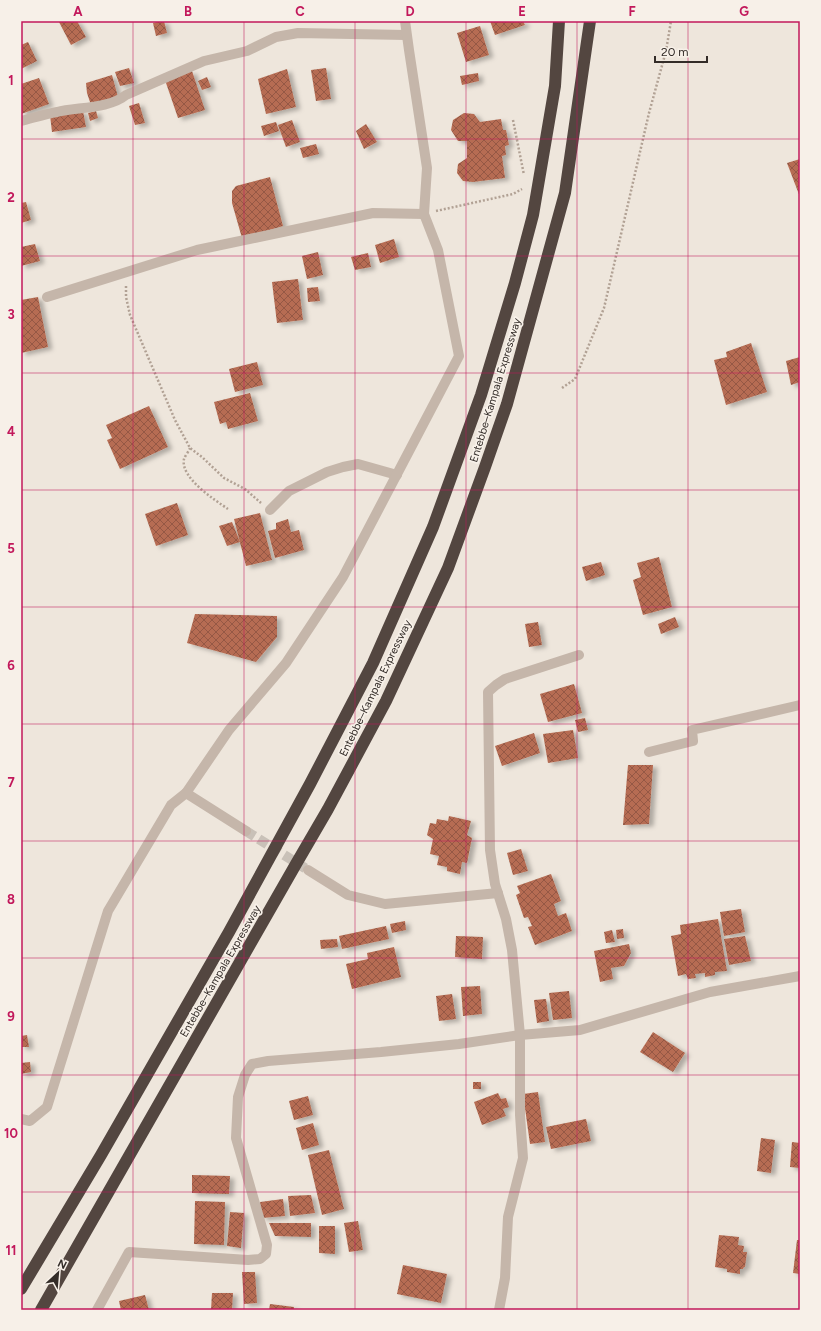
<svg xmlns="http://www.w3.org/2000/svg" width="821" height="1331" font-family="Figtree,sans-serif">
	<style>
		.building { fill: url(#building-cross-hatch); filter: url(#shadow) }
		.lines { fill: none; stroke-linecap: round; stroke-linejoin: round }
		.minor-tunnel { stroke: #c9c1b8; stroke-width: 10; stroke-dasharray: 10 5; stroke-linecap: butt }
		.path { stroke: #b1a194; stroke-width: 2.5; stroke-dasharray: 2 2; stroke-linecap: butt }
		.service { stroke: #c5b6aa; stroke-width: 10 }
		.minor { stroke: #c5b6aa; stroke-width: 10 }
		.motorway { stroke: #534640; stroke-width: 12 }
		.grid { fill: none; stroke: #c2185b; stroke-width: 1; stroke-opacity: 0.55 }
		.labels { text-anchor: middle; stroke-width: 3.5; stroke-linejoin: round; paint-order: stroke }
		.street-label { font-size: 11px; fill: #332c28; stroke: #f7f0e8 }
		.neatline { fill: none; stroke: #c2185b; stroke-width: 1.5 }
		.grid-label { font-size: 13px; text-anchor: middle; font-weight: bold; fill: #c2185b }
	</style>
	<defs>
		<pattern id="building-cross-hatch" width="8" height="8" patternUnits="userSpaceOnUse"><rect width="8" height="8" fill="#b66c52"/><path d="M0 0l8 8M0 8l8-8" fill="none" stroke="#955944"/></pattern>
		<filter id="shadow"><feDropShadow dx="4.5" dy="2.5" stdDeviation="2" flood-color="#0004"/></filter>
	</defs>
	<rect width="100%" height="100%" fill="#eee6dc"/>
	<g class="building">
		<path d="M61 21H77L86 37 71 45 59 22Z"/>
		<path d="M161 21H164L167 33 156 36 153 23Z"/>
		<path d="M490 21H523L525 25 495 35Z"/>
		<path d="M480 26 489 55 466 62 457 33Z"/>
		<path d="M28 42 37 61 21 69V45Z"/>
		<path d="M129 68 134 83 120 86 115 72Z"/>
		<path d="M326 68 331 99 316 101 311 70Z"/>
		<path d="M287 69 296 107 266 114 258 79Z"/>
		<path d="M192 71 205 110 178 118 165 80Z"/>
		<path d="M478 73 479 81 462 85 460 76Z"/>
		<path d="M112 75 118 97 91 105 87 93 86 83Z"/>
		<path d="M207 77 211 87 202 90 198 81Z"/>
		<path d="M39 78 49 104 21 114V84Z"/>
		<path d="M139 103 145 123 135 125 129 106Z"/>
		<path d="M83 111 86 127 52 132 50 115Z"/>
		<path d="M96 111 98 118 90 121 88 113Z"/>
		<path d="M464 113 474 114 480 122 501 119 503 130H506L509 145 505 146 506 155 502 156 505 178 473 182 463 181 457 173 458 164 467 158V141H458L451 130 453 120Z"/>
		<path d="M292 120 300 142 286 147 278 125Z"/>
		<path d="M276 122 279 131 264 136 261 126Z"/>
		<path d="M366 124 377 142 364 149 356 131Z"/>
		<path d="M316 144 319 154 303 158 300 148Z"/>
		<path d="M800 159V197L787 163Z"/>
		<path d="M270 177 283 226 242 238 232 203V191L236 186Z"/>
		<path d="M26 202 31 220 21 223V203Z"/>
		<path d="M394 239 399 257 380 263 375 245Z"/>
		<path d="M35 244 40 261 21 266V247Z"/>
		<path d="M318 252 323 275 307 279 302 256Z"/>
		<path d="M368 253 371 267 355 270 351 257Z"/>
		<path d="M298 279 303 320 277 323 272 282Z"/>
		<path d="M318 287 320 301 308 302 307 288Z"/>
		<path d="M38 297 48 347 21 353V300Z"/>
		<path d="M751 343 767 392 726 405 714 360 727 357 726 352Z"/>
		<path d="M800 357V382L791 385 786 361Z"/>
		<path d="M257 362 263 385 235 392 229 369Z"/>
		<path d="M250 393 258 421 228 429 226 422 220 424 214 402Z"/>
		<path d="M149 406 168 447 120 469 107 440 112 438 106 425Z"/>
		<path d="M177 503 188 535 156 546 145 514Z"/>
		<path d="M260 513 272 560 246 566 234 519Z"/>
		<path d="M288 519 291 532 299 530 304 550 275 558 268 531 276 529V523Z"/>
		<path d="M232 522 240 542 227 546 219 526Z"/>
		<path d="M659 557 672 607 643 615 633 580 641 577 637 563Z"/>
		<path d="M601 562 605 575 586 581 582 567Z"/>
		<path d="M195 614 277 616V637L256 662 187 643Z"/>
		<path d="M675 617 679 627 661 634 658 624Z"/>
		<path d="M538 622 542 645 529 647 525 624Z"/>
		<path d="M574 684 582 713 548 722 540 694Z"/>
		<path d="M585 718 588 730 578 732 575 720Z"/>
		<path d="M573 730 578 758 548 763 543 734Z"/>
		<path d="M534 733 540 753 502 766 495 746Z"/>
		<path d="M628 765H653L649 824 623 825Z"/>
		<path d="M449 816 471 821 467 835 472 838 467 863 462 862 460 874 447 871V867L437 865 439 856 430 854 433 839 427 835 430 823 436 824 437 819 448 821Z"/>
		<path d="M521 849 528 871 513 875 507 853Z"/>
		<path d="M551 874 561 901 554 904 558 916 566 913 572 931 535 945 528 927 532 926 528 917 524 918 516 895 520 893 517 886Z"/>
		<path d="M741 909 745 932 724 936 720 912Z"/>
		<path d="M718 919 727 971 715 972V975L705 977V973L695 974 696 978 688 979 686 974 678 976 671 936 681 934 680 925Z"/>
		<path d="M405 921 406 930 392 933 390 924Z"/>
		<path d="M386 926 389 939 342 949 339 936Z"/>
		<path d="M623 929 624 938 617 939 616 930Z"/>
		<path d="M612 930 615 942 606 943 604 932Z"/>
		<path d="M456 936 483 937 482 959 455 957Z"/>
		<path d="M745 936 751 961 729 965 724 939Z"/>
		<path d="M337 939 338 947 321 949 320 940Z"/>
		<path d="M629 944 631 953 624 966 611 968 613 979 600 982 594 951Z"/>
		<path d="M394 947 401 977 352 989 346 964 368 959 367 953Z"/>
		<path d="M480 986 482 1014 463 1016 461 987Z"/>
		<path d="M569 991 572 1018 553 1020 549 993Z"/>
		<path d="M452 994 456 1019 439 1021 436 996Z"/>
		<path d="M546 999 549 1021 537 1023 534 1000Z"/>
		<path d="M653 1032 685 1053 673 1072 640 1052Z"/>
		<path d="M27 1035 29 1047H21V1036Z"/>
		<path d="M30 1062 31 1072 21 1074V1063Z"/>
		<rect x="473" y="1082" width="8" height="7"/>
		<path d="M538 1092 545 1142 530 1144 523 1094Z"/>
		<path d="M498 1093 501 1099 506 1098 509 1107 503 1109 506 1116 482 1125 474 1102Z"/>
		<path d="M308 1096 313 1115 294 1120 289 1101Z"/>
		<path d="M586 1119 591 1141 551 1149 546 1127Z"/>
		<path d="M313 1123 319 1145 302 1150 296 1128Z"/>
		<path d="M761 1138 775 1140 771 1173 757 1171Z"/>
		<path d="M792 1142 800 1143V1168L790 1167Z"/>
		<path d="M329 1150 344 1209 322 1215 308 1155Z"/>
		<path d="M192 1175 230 1176 229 1194 192 1193Z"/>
		<path d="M311 1195 315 1213 290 1216 288 1196Z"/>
		<path d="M283 1199 285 1216 262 1218 260 1202Z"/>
		<path d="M195 1201 225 1202 224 1245 194 1244Z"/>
		<path d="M230 1212 244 1213 241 1248 227 1246Z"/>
		<path d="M358 1221 363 1250 349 1252 344 1223Z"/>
		<path d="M269 1223H311V1237L275 1236Z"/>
		<path d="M319 1226H335V1254L319 1253Z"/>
		<path d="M719 1235 739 1237 738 1245 744 1246 743 1252H747L745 1267H744L743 1269H740V1274L727 1272V1269L715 1267Z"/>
		<path d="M797 1240H800V1274L793 1273Z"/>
		<path d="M403 1265 447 1274 441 1303 397 1294Z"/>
		<path d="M242 1272H255L257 1303 244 1304Z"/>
		<path d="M212 1293H233L232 1310H211Z"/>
		<path d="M145 1295 149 1310H121L119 1301Z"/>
		<path d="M270 1304 294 1307V1310H269Z"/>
	</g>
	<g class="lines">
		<path class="minor-tunnel" d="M246 831 308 870"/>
		<g class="path">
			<path d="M513 120 524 175"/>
			<path d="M436 211 513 194 522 189"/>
			<path d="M126 286V297L130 315 175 420 190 448 202 457 224 478 245 489 261 503"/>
			<path d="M562 388 575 379 604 308 649 113 666 51 671 21"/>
			<path d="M190 448C189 451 185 456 184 459 180 478 215 500 228 509"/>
		</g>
		<path class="service" d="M649 752 693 741 692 730 800 705"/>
		<g class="minor">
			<path d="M21 121C33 118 45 114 57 112 77 107 109 109 126 95L204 61 247 51 276 37 298 33 406 35"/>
			<path d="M47 297 197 250 373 213 424 214"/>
			<path d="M270 510 289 491 327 472 343 467 358 464 397 475"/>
			<path d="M186 793 229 730 286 663 343 577 459 356 438 250 424 214 427 168 409 50 405 21"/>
			<path d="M308 870 348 895 385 904 498 893"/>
			<path d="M21 1119 30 1121 47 1107 108 911 171 805 186 793 246 831"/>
			<path d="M97 1310 129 1252 248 1260 260 1259 266 1254 267 1245 236 1138 238 1097 245 1075 252 1064 268 1061 381 1052 459 1044 520 1035 580 1030 710 992 800 976"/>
			<path d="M499 1310 505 1278 508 1217 523 1158 520 1115V1035L512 950 506 919 495 884 490 850 488 692 496 685 505 679 579 655"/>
		</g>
		<g class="motorway">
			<path d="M21 1289 101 1155 229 932 310 784 373 663 433 527 481 395 515 283 533 215 555 86 559 21"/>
			<path d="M41 1310 296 864 328 809 386 701 448 568 485 467 507 404 565 193 590 21"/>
		</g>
	</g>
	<path class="grid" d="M133 21V1310M244 21V1310M355 21V1310M466 21V1310M577 21V1310M688 21V1310M21 139H800M21 256H800M21 373H800M21 490H800M21 607H800M21 724H800M21 841H800M21 958H800M21 1075H800M21 1192H800"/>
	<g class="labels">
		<g class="street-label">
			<text transform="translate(495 390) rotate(-73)" y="4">Entebbe–Kampala Expressway</text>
			<text transform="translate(375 688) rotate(-64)" y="4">Entebbe–Kampala Expressway</text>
			<text transform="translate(220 971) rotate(-60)" y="4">Entebbe–Kampala Expressway</text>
		</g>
	</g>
	<rect width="821" height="1331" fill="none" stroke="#f7f0e8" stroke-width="44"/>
	<g transform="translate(58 1273) rotate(26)" stroke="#f7f0e8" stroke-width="3" paint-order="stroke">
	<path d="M0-3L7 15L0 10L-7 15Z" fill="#332c28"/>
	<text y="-6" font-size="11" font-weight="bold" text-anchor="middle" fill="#332c28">N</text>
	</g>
	<path d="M655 56v6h52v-6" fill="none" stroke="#332c28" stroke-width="2"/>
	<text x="661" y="56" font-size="12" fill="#332c28" stroke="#f7f0e8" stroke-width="3" paint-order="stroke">20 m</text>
	<rect x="22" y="22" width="777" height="1287" class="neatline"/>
	<g class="grid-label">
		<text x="78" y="16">A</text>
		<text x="188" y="16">B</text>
		<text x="300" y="16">C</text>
		<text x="410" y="16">D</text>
		<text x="522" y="16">E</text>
		<text x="632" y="16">F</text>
		<text x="744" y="16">G</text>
		<text x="11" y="85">1</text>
		<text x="11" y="202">2</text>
		<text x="11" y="319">3</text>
		<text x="11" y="436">4</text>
		<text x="11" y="553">5</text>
		<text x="11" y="670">6</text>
		<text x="11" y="787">7</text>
		<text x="11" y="904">8</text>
		<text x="11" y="1021">9</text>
		<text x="11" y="1138">10</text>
		<text x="11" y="1255">11</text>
	</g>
</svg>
